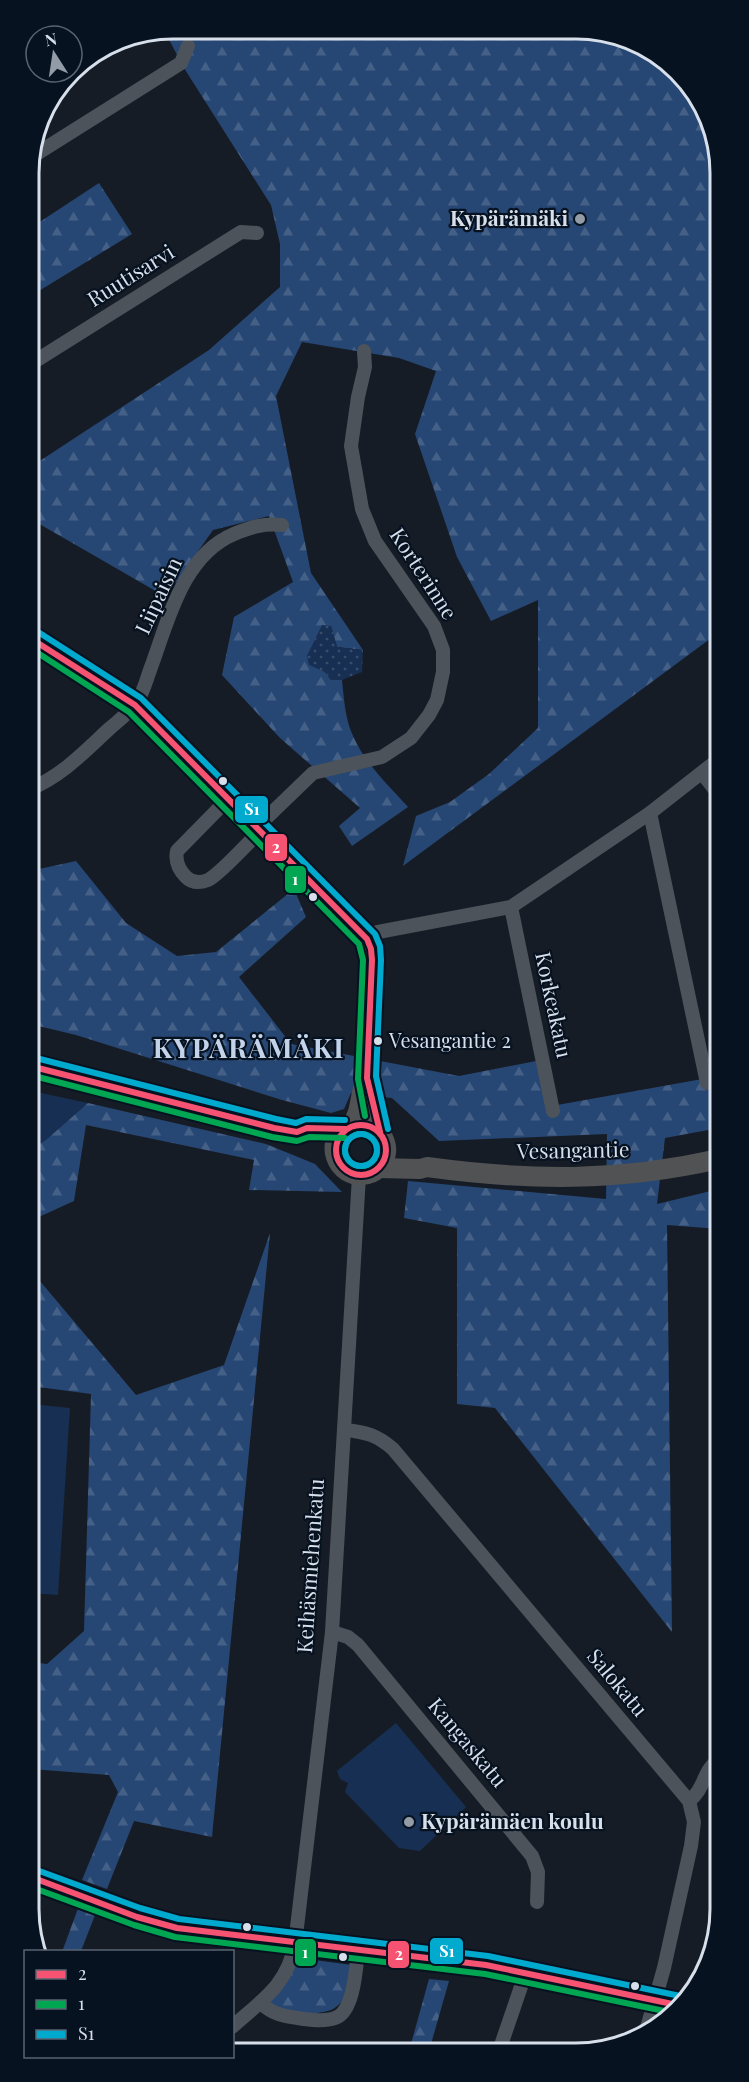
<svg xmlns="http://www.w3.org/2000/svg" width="749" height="2082" font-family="'Playfair Display',serif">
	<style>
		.green { fill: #172f52 }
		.forest { fill: url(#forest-firs) }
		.park { fill: url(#park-dots) }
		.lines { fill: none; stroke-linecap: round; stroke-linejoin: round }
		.street { stroke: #4d535a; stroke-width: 14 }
		.secondary { stroke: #515254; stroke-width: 20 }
		.bus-1-casing { stroke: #071221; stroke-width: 10 }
		.bus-2-casing { stroke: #071221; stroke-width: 10 }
		.bus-3-casing { stroke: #071221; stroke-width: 10 }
		.bus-1 { stroke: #f65372; stroke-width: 6 }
		.bus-2 { stroke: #00a651; stroke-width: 6 }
		.bus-3 { stroke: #00a9ce; stroke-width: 6 }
		.poi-dot { fill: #939ba6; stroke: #071221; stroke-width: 2 }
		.bus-dot { fill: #d7dfeb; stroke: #071221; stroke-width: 2 }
		.labels { text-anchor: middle; stroke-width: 4.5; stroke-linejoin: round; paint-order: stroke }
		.bus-label { font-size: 20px; fill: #d7dfeb; stroke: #071221; text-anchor: start }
		.poi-label { font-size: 21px; font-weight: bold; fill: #d7dfeb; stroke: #071221; text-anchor: end }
		.street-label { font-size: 21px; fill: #d7dfeb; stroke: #071221 }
		.district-label { font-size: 27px; font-weight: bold; letter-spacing: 1.5px; fill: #c3d3e9; stroke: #071221 }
		.rim { fill: none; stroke: #d7dfeb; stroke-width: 3 }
		.line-badge { stroke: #071221; stroke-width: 2 }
		.badge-label { font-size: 16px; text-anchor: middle; font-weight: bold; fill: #fff }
	</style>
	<defs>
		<pattern id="forest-firs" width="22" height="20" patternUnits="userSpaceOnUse" patternTransform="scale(1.5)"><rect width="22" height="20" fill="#264673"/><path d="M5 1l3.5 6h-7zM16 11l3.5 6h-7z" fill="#456087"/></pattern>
		<pattern id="park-dots" width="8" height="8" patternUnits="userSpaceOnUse" patternTransform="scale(1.5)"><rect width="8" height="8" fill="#172f52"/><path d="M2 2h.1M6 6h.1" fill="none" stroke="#384d6b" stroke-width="1.8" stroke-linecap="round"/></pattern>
	</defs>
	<rect width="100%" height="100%" fill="#161c25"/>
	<g class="green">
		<path d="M32 1091 88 1103 46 1141 30 1150V1093Z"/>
		<path d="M31 1404 70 1408 58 1595 31 1593Z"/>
		<path d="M396 1723 466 1807 420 1851 399 1848 345 1792 348 1783 340 1779 337 1771Z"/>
	</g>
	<g class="forest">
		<path d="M173 29 604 31 678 71 718 145V633L403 866 416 816 450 802 489 774 538 728V600L491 621 457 557 415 434 436 371 399 358 302 342 276 396 311 573 363 650 337 647 331 626 318 636 307 656 325 672 331 680H342C344 699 345 719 353 736 365 763 388 785 408 807L352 846 339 826 360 808 280 738 222 675 234 617 293 582 269 516 213 530 166 597 29 518V468L209 350 280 287V244L271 205 184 68 164 30Z"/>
		<path d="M99 183 132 234 29 297V229Z"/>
		<path d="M76 861 126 923 177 956 216 952 294 889 306 917 239 977 291 1044 459 1076 536 1061 546 1107 719 1076V1128L665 1138 657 1204 719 1189V1229L667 1225 672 1632 495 1408 457 1404V1228L404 1218 408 1181 606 1199 607 1134 439 1141 392 1098 351 1093 344 1109 331 1113 282 1100 76 1035 30 1024V871Z"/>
		<path d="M88 1103 266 1144 315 1164 342 1192 249 1190 254 1160 86 1125 74 1201 30 1221V1150L46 1140Z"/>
		<path d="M270 1233 212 1837 134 1821 107 1889 82 1880 118 1792 109 1775 31 1769V1662L47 1664 84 1631 91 1394 31 1386 30 1262 34 1274 136 1395 224 1365Z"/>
		<path d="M80 1903 97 1910 81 1951 62 1952Z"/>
		<path d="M299 1958 352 1965C349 1982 350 1999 333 2009 326 2013 317 2011 310 2016L273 2009 270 2001Z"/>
		<path d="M429 1979 449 1981 429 2051H409Z"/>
	</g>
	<path class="park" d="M322 625 331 626 337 647 363 650 362 672 342 680H331L325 672 309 665 307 656Z"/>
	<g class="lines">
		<g class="street">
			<path d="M30 158 181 63 188 46"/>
			<path d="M29 365 241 232 257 233"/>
			<path d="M702 773 719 795"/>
			<path d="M30 789C62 776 85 751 109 729 118 721 129 713 136 703 143 694 146 681 150 670 168 622 182 556 234 534 251 527 264 523 282 525"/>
			<path d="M229 798 177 851C175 861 178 869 186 877 192 883 200 883 208 880 219 875 250 841 260 831"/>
			<path d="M650 813 707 1083"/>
			<path d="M257 827 313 773 382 757 411 738 429 715 437 700 443 672V650L434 626 375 541 362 509 351 446 358 397 365 367 364 351"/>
			<path d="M511 907 553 1111"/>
			<path d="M367 939 378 932 511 907 650 813 719 759"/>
			<path d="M345 1430C366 1432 377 1435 393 1449L689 1801 694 1822 691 1846 664 1968 645 2035"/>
			<path d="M332 1632 348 1637 358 1645 532 1856 538 1872 537 1902"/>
			<path d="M689 1801C706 1788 702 1770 720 1759"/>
			<path d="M261 2003C272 2014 283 2016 298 2018 310 2020 324 2022 335 2018 354 2012 356 1968 358 1951"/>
			<path d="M232 2027C262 2000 287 1986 295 1944L332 1632 359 1176"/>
			<path d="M499 2051 526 1972"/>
		</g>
		<g class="secondary">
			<path d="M30 638 135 705 367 939 371 949 372 960 367 1078C358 1094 363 1113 350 1126"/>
			<path d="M30 1066 274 1128 297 1132 307 1128 345 1129"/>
			<path d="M369 1082C373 1094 372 1107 375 1119 377 1131 388 1140 386 1153 382 1180 345 1183 336 1157 327 1130 359 1116 380 1132"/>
			<path d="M379 1168 420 1169 427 1167C530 1181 617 1182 719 1159"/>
			<path d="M31 1877 137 1917 177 1928 486 1965 526 1972 683 2006"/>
		</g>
		<g class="bus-1-casing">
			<g id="bus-1">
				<path d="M30 638 135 705 367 939 371 949 372 960 367 1078 380 1132"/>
				<path d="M30 1066 274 1128 297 1132 307 1128 345 1129"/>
				<circle cx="361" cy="1150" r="25"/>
				<path d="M31 1877 137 1917 177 1928 486 1965 682 2006"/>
			</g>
		</g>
		<g class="bus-2-casing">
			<g id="bus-2">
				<path d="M30 648 129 712 359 944 363 960 358 1079 365 1116"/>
				<path d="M30 1075 272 1137 297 1141 309 1137 345 1138"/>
				<circle cx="361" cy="1150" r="16"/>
				<path d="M31 1887 134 1925 175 1937 485 1974 674 2013"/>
			</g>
		</g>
		<g class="bus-3-casing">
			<g id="bus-3">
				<path d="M35 630 141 698 375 934 380 946 381 960 376 1076 388 1129"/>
				<path d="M32 1057 276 1119 296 1123 306 1119 345 1120"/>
				<circle cx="361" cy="1150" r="16"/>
				<path d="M34 1869 140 1908 179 1919 488 1956 685 1997"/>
			</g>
		</g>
		<use href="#bus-1" class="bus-1"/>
		<use href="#bus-2" class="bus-2"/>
		<use href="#bus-3" class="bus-3"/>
	</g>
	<g class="poi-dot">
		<circle cx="580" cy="219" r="6"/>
		<circle cx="409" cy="1822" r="6"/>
	</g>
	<g class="bus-dot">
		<circle cx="223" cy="781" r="5"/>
		<circle cx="313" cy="897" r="5"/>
		<circle cx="378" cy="1041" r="5"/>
		<circle cx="247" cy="1927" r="5"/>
		<circle cx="343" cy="1957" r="5"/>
		<circle cx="635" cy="1986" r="5"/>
	</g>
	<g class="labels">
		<g class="bus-label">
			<text x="389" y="1048">Vesangantie 2</text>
		</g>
		<g class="poi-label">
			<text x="568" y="226">Kypärämäki</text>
			<text x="421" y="1829" text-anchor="start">Kypärämäen koulu</text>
		</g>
		<g class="street-label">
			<text transform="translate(131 276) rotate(-32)" y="7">Ruutisarvi</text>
			<text transform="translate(423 574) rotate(57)" y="7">Korterinne</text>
			<text transform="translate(159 596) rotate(-65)" y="7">Liipaisin</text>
			<text transform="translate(553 1005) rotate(78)" y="7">Korkeakatu</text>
			<text transform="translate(573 1151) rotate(-1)" y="7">Vesangantie</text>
			<text transform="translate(311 1566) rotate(-86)" y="7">Keihäsmiehenkatu</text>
			<text transform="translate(617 1683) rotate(50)" y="7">Salokatu</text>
			<text transform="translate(467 1743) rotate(50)" y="7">Kangaskatu</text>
		</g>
		<g class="district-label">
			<text x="249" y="1058">KYPÄRÄMÄKI</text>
		</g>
	</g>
	<path d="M0 0H749V2082H0ZM173 39H576A134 134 0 0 1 710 173V1909A134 134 0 0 1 576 2043H173A134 134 0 0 1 39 1909V173A134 134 0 0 1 173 39Z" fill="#071221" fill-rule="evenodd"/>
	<path class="rim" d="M173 39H576A134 134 0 0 1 710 173V1909A134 134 0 0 1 576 2043H173A134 134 0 0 1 39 1909V173A134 134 0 0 1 173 39Z"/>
	<g class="line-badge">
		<rect x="234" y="795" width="35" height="29" rx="6" fill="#00a9ce"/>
		<rect x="264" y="833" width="24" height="29" rx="6" fill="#f65372"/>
		<rect x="284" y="865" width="23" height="29" rx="6" fill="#00a651"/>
		<rect x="429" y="1937" width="35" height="28" rx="6" fill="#00a9ce"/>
		<rect x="294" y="1938" width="23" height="29" rx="6" fill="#00a651"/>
		<rect x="387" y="1940" width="23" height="29" rx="6" fill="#f65372"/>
	</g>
	<g class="badge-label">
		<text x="252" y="815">S1</text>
		<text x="276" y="853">2</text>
		<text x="295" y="885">1</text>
		<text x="447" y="1957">S1</text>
		<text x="305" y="1958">1</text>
		<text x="399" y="1960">2</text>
	</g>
	<rect x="24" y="1950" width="210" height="108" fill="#071221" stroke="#5a6472" stroke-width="1.5"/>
	<rect x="36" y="1970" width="30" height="9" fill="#f65372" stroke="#5a6472" stroke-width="1.5"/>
	<text x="78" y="1980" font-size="18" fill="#d7dfeb">2</text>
	<rect x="36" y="2000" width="30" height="9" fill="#00a651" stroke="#5a6472" stroke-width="1.5"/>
	<text x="78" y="2010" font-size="18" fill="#d7dfeb">1</text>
	<rect x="36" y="2030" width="30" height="9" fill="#00a9ce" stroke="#5a6472" stroke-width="1.5"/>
	<text x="78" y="2040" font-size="18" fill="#d7dfeb">S1</text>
	<g transform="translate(54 54) rotate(348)"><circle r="28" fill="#071221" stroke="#5a6472" stroke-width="1.5"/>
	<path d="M0-4.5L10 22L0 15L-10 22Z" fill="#939ba6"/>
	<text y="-9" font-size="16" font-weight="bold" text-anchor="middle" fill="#d7dfeb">N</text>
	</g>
</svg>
